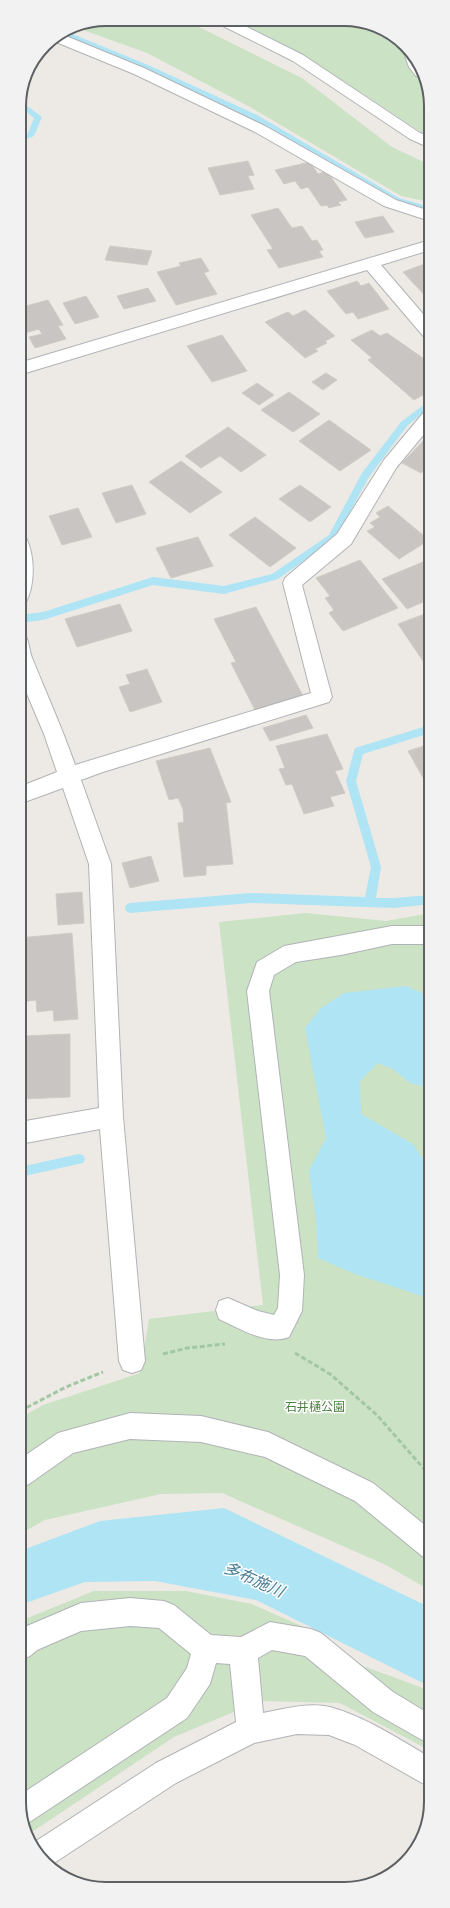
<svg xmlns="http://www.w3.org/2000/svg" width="450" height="1908" font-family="Barlow,'Noto Sans JP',sans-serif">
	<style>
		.green { fill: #cbe2c5 }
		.water { fill: #aee4f4 }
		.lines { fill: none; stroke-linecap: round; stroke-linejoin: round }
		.stream { fill: #aee4f4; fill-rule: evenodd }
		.building { fill: #c9c5c2; stroke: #d1cbc4 }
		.minor-casing { stroke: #b0b3b6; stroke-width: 2 }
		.path { stroke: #a2c7a5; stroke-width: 3; stroke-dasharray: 5 2.5; stroke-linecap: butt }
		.minor { fill: #fff; fill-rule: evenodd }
		.labels { text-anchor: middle; stroke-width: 3; stroke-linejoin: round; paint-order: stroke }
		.park-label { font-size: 12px; fill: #4a8040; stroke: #fff }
		.near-water-label { font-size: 16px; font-style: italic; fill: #477c94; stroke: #fff }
		.rim { fill: none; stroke: #5d6164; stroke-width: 2 }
	</style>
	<rect width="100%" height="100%" fill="#edeae5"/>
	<g class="green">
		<path d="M106 19H178L203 29 302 78 392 147 430 165V202L401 196 250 107 147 53 72 26Z"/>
		<path d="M233 20 362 21 409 48 430 94V138L310 59Z"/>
		<path d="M306 913 386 921 431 913V1591L386 1565 222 1493 161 1494 45 1520 20 1534V1418L43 1405 140 1373 149 1319 263 1305 219 922Z"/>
		<path d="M94 1591H186L252 1604 322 1635 363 1666 431 1691V1751L340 1703 260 1701 174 1737 29 1834 20 1814V1621Z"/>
	</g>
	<g class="water">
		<path d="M406 986 431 997V1088L410 1083 393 1069 378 1063 360 1081 361 1114 413 1144 431 1171V1299L355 1274 318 1258 316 1218 309 1171 326 1138 305 1028 321 1008 344 993Z"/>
		<path d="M224 1508 431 1608V1687L256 1600 155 1581 85 1582 20 1605V1551L100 1521Z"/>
	</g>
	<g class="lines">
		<g class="stream">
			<path d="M65 31 148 65 257 115 399 198 430 207V211L393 202 251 119 142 69 59 34Z"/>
			<path d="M19 100 42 117 34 136 19 142V137L28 133 34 118 19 106Z"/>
			<path d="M430 400V407L407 426 369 477 335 539 278 579 224 594 153 585 43 620 19 623V615L43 612 153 577 224 586 272 574 329 535 362 473 401 422Z"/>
			<path d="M430 725V733L363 754 356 781 381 867 376 898H394L431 895V904L394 908 251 903 130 913 126 911 125 908 126 905 130 903 251 893 365 897 371 867 346 781 354 751 355 748Z"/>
			<path d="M79 1154 83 1155 85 1159 83 1163 20 1177V1167Z"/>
		</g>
	</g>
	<g class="building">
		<path d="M248 161 254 175 248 176 254 189 220 195 208 168Z"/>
		<path d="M310 162 318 174 327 171 347 200 338 202 341 205 329 208 327 205 321 206 308 187 301 189 295 181 284 184 275 170Z"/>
		<path d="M278 208 292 228 302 226 312 241 317 240 323 250 319 251 323 257 279 268 267 250 273 249 251 215Z"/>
		<path d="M383 216 394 232 365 238 355 222Z"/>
		<path d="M110 246 152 251 147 265 105 260Z"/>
		<path d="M201 258 209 271 204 273 217 294 176 305 157 272 181 266 179 263Z"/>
		<path d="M430 262V301L403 272Z"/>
		<path d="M357 281 361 286 369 283 389 309 358 319 353 312 346 314 327 291Z"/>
		<path d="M148 288 156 301 124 309 117 296Z"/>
		<path d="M86 296 99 317 75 324 63 303Z"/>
		<path d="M48 300 63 325 58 326 66 339 35 348 29 337 42 334 39 329 25 333 19 322V308Z"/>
		<path d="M305 310 335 336 325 341 327 343 315 349 318 351 305 358 265 322 288 312 293 316Z"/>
		<path d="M372 330 380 336 387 333 430 363V391L414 400 368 360 372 358 351 340Z"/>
		<path d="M222 335 247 371 212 382 187 346Z"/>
		<path d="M326 373 337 380 323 390 312 382Z"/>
		<path d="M257 383 274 395 259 405 242 393Z"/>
		<path d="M289 392 320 414 293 432 261 410Z"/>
		<path d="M329 420 371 450 340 471 299 441Z"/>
		<path d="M228 427 266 455 241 472 220 456 201 468 185 456Z"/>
		<path d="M427 437 430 438V472L425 470 421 473 402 463Z"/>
		<path d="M181 461 222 492 190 513 149 482Z"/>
		<path d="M132 485 146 514 116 523 102 493Z"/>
		<path d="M300 485 331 507 310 522 279 499Z"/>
		<path d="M388 506 429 540 399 559 367 531 375 527 370 523 380 517 376 513Z"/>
		<path d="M78 508 92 537 62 545 49 516Z"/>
		<path d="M255 517 296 548 270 567 229 535Z"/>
		<path d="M198 537 213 566 171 578 156 548Z"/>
		<path d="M430 559V599L407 609 382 579Z"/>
		<path d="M360 560 398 608 343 631 329 613 334 610 325 598 330 596 316 578Z"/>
		<path d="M120 604 132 631 77 647 65 619Z"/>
		<path d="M256 607 303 696 255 710 231 663 236 662 214 619Z"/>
		<path d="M430 612V662L425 664 398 624Z"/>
		<path d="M147 669 162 702 130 712 119 687 130 684 126 675Z"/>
		<path d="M306 715 313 728 270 741 263 728Z"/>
		<path d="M327 734 343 769 335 771 345 793 330 797 334 806 304 814 292 784 286 785 279 769 285 768 276 746Z"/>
		<path d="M430 744V784L427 785 408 751Z"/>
		<path d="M210 748 231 802 226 803 233 864 206 866V875L184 877 178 823 184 822 183 809 178 798 169 800 156 761Z"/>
		<path d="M151 856 159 881 130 888 122 863Z"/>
		<path d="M82 892 84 923 58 925 56 894Z"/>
		<path d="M72 933 78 1019 54 1021 53 1010 37 1012 36 1000 21 1002 19 938Z"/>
		<path d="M70 1034V1097L23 1099 24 1036Z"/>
	</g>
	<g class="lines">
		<g class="minor-casing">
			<g id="minor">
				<path d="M215 20H233L303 55 420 133 430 137V148L410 139 293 61 217 23Z"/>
				<path d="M61 34 144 68 265 126 396 200 430 211V221L384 206 255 132 134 74 51 40Z"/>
				<path d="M405 47 409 48 422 77 416 76 409 67 403 50Z"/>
				<path d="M430 240V250L381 265 430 322V339L424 337 367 270 19 375V363Z"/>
				<path d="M430 410V427L396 468 351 544 302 585 332 697 329 702 103 772 81 780 111 864 123 1117 145 1361 141 1370 132 1373 123 1370 119 1361 100 1129 20 1144V1122L99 1108 89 864 63 788 19 804V787L57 772 44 734 19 675V635L26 637C30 644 29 652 33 660 47 695 63 730 75 765L311 693 283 583 285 578 337 534 384 460 424 412Z"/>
				<path d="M19 536 26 538C35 555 35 585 26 602L19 604Z"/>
				<path d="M392 926H431V944H392L341 955 296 962 274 975 269 991 304 1275 302 1311 289 1337C267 1346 239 1328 219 1319L216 1310 219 1301 228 1298 258 1311 274 1315 278 1308 280 1275 247 991 257 962 284 946Z"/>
				<path d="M130 1413 201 1416 268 1432 373 1483 431 1530V1560L422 1556 355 1501 265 1457 201 1442 130 1439 73 1453 29 1484 20 1488V1459L58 1433Z"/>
				<path d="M130 1598 164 1601 174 1605 211 1635 241 1637 270 1622 311 1629 321 1633 393 1692 431 1715V1745L373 1712 305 1656 272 1650 258 1658 263 1713C284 1709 308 1702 330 1707 366 1717 399 1739 431 1758V1788L355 1745 329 1735 297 1734 254 1743 176 1783 51 1865 41 1860 33 1843 156 1763 236 1722 230 1664 216 1663 210 1684 187 1718 25 1825 20 1814V1795L167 1698 187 1668 191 1654 159 1628 130 1626 81 1631 37 1650 30 1656 20 1660V1629L81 1603Z"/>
			</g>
		</g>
		<g class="path">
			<path d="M295 1353 330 1374 377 1415 431 1477"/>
			<path d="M163 1354 187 1348 225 1344"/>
			<path d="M20 1411 66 1387 103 1372"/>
		</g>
		<use href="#minor" class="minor"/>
	</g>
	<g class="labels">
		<g class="park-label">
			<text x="315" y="1411">石井樋公園</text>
		</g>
		<g class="near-water-label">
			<text transform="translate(254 1579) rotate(24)" y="6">多布施川</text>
		</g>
	</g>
	<path d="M0 0H450V1908H0ZM106 26H344A80 80 0 0 1 424 106V1802A80 80 0 0 1 344 1882H106A80 80 0 0 1 26 1802V106A80 80 0 0 1 106 26Z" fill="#f2f2f3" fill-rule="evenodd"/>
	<path class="rim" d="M106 26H344A80 80 0 0 1 424 106V1802A80 80 0 0 1 344 1882H106A80 80 0 0 1 26 1802V106A80 80 0 0 1 106 26Z"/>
</svg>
